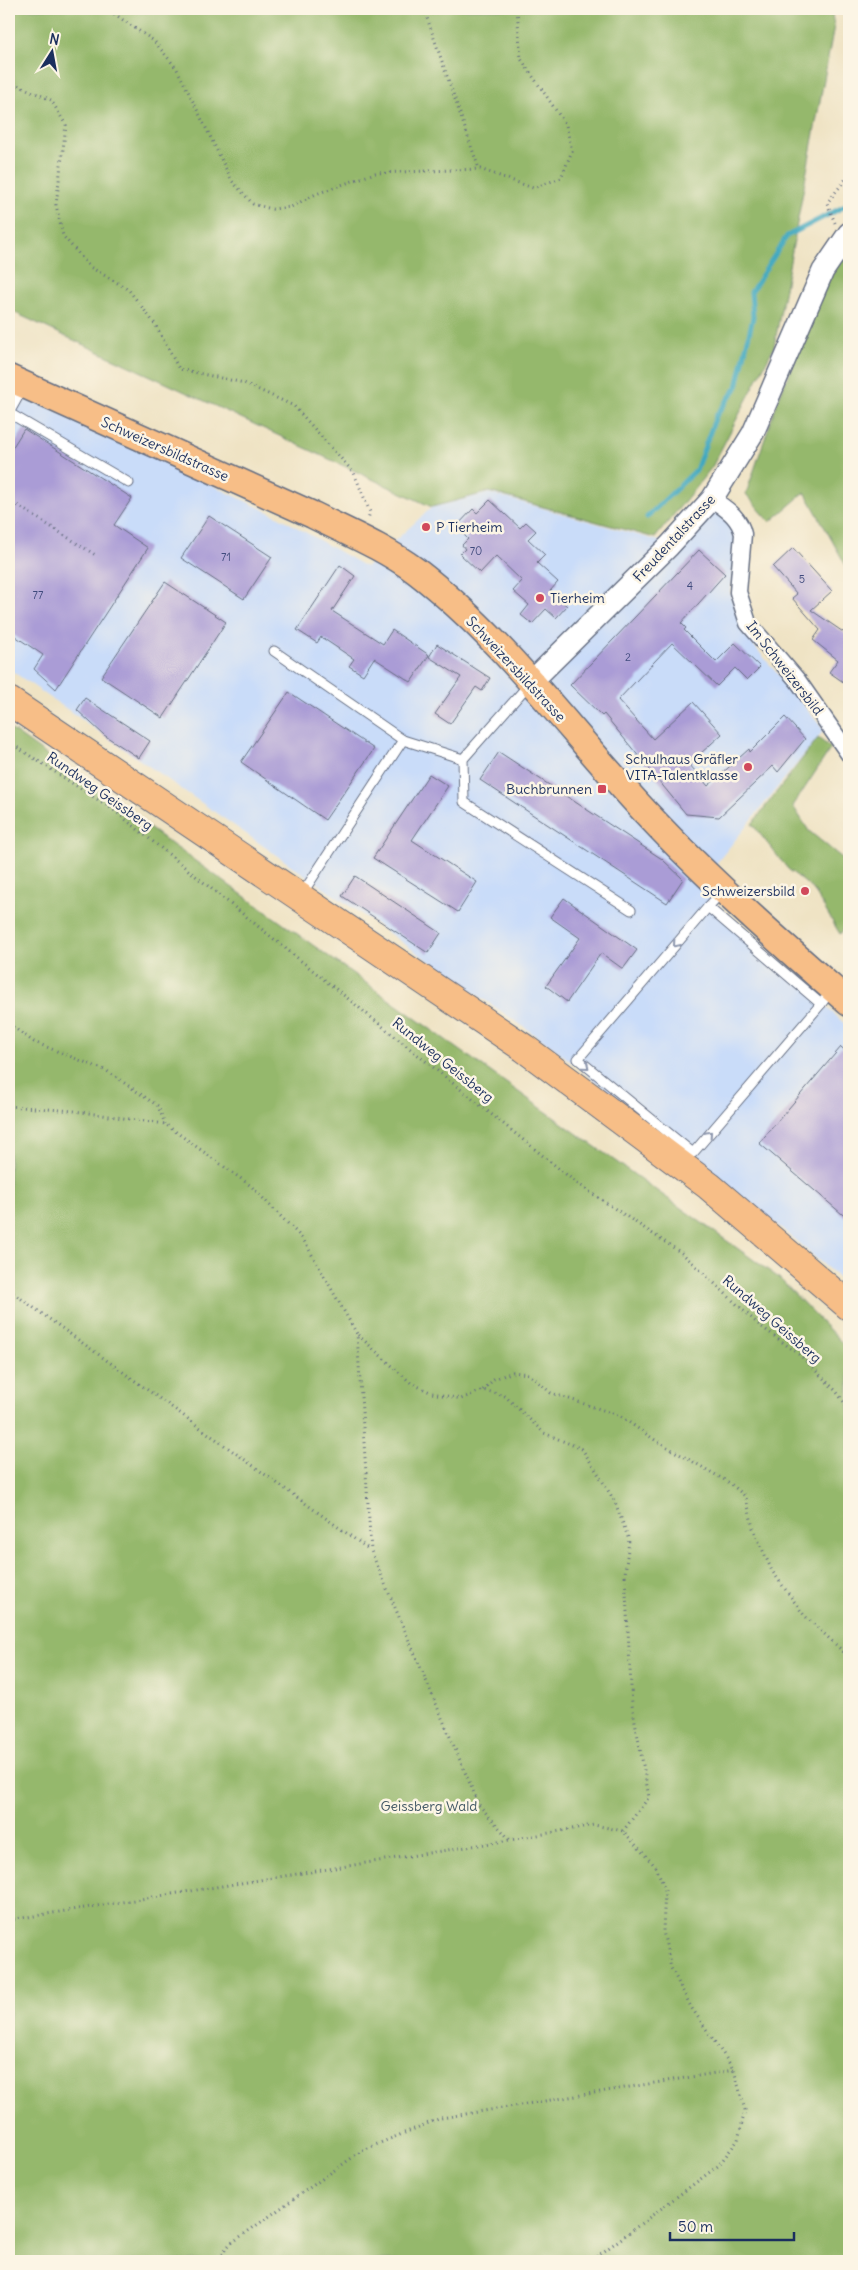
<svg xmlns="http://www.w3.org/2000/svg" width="858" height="2270" font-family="Delius,sans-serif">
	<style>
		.built { fill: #c9dcf9 }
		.forest { fill: #95b86c; stroke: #587465 }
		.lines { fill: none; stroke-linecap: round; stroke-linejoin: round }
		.stream { stroke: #40a8c0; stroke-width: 5 }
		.building { fill: #aa9cd6 }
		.service-casing { stroke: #656e82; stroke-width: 11 }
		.minor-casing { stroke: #656e82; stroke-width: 19 }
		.tertiary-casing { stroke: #656e82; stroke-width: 24 }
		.primary-casing { stroke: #656e82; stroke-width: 29 }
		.trunk-casing { stroke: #656e82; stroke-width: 30 }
		.path { stroke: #656e82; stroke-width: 3; stroke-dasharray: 1 4; stroke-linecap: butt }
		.service { stroke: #fff; stroke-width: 9 }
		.minor { stroke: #fff; stroke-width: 16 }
		.tertiary { stroke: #fff; stroke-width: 21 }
		.primary { stroke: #f7be87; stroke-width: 26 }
		.trunk { stroke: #f7be87; stroke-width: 28 }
		.oneway { stroke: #8d97ae }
		.poi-dot { fill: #d1495b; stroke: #fcf5e5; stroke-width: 2 }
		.labels { text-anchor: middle; stroke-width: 5; stroke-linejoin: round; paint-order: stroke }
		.number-label { font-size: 11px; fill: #3f4a7c }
		.street-label { font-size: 14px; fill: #1b2f5e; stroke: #fcf5e5 }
		.poi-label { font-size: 14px; fill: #1b2f5e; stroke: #fcf5e5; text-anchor: end }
		.park-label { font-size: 14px; fill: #435966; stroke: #fcf5e5 }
	</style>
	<rect width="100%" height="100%" fill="#fcf5e5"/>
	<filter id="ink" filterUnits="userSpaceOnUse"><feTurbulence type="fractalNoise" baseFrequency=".02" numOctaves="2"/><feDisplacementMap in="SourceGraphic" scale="10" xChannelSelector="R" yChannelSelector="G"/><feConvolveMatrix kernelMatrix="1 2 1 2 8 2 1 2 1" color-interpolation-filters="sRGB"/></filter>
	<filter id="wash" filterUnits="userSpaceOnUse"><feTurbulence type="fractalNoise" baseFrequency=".0096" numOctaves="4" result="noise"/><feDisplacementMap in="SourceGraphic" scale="20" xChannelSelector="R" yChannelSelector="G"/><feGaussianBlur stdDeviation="1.12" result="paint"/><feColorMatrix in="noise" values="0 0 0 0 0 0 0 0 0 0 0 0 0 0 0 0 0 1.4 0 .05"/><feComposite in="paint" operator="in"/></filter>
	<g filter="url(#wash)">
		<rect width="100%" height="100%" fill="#efe3c4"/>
		<path class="built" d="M9 388 279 517 366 567 431 508 489 493 680 547 715 509 738 534 730 592 742 631 824 730 698 886 849 1028V1287L786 1232 551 1046 9 669Z"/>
		<g class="forest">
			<path d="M9 9H831L834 26 774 347 712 467 655 538 489 492 432 507 9 310Z"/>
			<path d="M849 251V571L805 492 770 522 746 494 778 400 831 273Z"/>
			<path d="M9 728 779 1278 849 1350V2261H9Z"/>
			<path d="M818 738 831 748 793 806 809 831 842 858 849 856V923L840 934 813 889 788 869 752 824Z"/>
		</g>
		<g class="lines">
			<path class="stream" d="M647 517 696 470 716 416 737 387 753 317 751 292 787 236 849 204"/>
		</g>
		<g id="blocks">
			<g class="building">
				<path d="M24 429 132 498 114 525 148 548 56 689 34 669 43 655 9 632V453Z"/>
				<path d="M490 500 520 528 526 522 536 531 528 539 545 555 537 563 558 582 550 591 567 606 556 618 546 609 532 624 521 615 529 605 513 591 522 581 496 556 480 573 460 554 465 549 462 545 468 539 456 527 473 509 477 513Z"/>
				<path d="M209 516 272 557 244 599 181 558Z"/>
				<path d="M793 548 832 591 811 610 849 636V686L829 672 838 660 813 640 820 630 792 598 797 594 773 567Z"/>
				<path d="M699 550 725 574 681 623 686 628 684 630 716 662 735 643 760 667 747 680 735 668 717 686 672 643 618 700 653 739 693 702 722 734 689 764 708 786 749 749 750 752 785 717 805 739 778 772 773 766 719 817 686 814 604 714 602 716 570 685Z"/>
				<path d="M340 565 355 576 332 611 383 644 392 630 429 655 411 682 374 658 363 675 349 666 354 659 321 637 317 643 297 630Z"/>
				<path d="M165 582 226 622 163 718 101 677Z"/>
				<path d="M437 644 490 678 482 691 476 687 450 724 435 714 461 677 429 657Z"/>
				<path d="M289 692 374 749 325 820 241 762Z"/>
				<path d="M85 698 150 741 139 758 104 735 77 710Z"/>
				<path d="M499 752 662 859 683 879 667 903 480 780Z"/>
				<path d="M429 774 448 786 412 840 477 882 458 912 373 858Z"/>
				<path d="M355 876 441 933 428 953 342 896Z"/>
				<path d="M564 898 637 950 623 969 601 953 567 1002 546 986 580 938 550 917Z"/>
				<path d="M841 1047 849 1054V1220L759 1143Z"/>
			</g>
		</g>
	</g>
	<g filter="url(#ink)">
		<use href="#blocks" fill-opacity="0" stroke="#656e82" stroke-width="1"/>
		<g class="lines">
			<g class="service-casing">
				<g id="service">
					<path d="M9 413 129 483"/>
					<path d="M9 413 24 386"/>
					<path d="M274 651 403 740 463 759"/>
					<path d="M530 683 463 759 464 802 631 910"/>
					<path d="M722 892 708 907 821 1004 824 1000"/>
					<path d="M302 894 403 740"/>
					<path d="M708 907 578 1059 693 1153 821 1004"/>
				</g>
			</g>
			<g class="minor-casing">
				<path id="minor" d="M712 499C726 509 739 516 743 534L738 592 748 623 798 681 849 754"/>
			</g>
			<g class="tertiary-casing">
				<path id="tertiary" d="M530 683 669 546 712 499 753 433 823 271 849 233"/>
			</g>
			<g class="primary-casing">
				<path id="primary" d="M9 378 313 515C347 532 385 548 416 571 506 640 572 735 650 817 712 883 781 943 849 1003"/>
			</g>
			<g class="trunk-casing">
				<path id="trunk" d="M9 701 524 1048 709 1186 849 1306"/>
			</g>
			<g class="path">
				<path d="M95 9 110 11 154 41 177 69 232 181 253 204 272 209 291 207 316 194 375 173 480 169 533 188 561 178 572 151 566 125 521 59 517 9"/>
				<path d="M424 9 479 169"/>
				<path d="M9 81 51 100 66 125 56 205 63 236 90 267 128 289 155 324 179 369 244 383 294 406 354 473 370 512 368 519"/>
				<path d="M835 223 827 203 849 175"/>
				<path d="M9 500 97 556"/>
				<path d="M9 742 115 811 578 1184 683 1254 758 1324 801 1356 836 1391 849 1409"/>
				<path d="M9 1024 34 1042 107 1071 158 1106 165 1124"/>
				<path d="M9 1106 74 1111 165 1124 251 1186 303 1239 357 1334 371 1551 479 1805 510 1840 594 1825 623 1831 656 1867 665 1889 663 1931 671 1968 691 2007 734 2070 745 2110 738 2140 718 2166 591 2261"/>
				<path d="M9 1290 370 1550"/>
				<path d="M358 1335 411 1383 432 1393 461 1399 483 1390 505 1396 544 1433 582 1449 597 1472 615 1502 629 1540 625 1574 632 1705 649 1797 623 1831"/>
				<path d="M483 1390 494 1379 513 1372 529 1374 551 1393 618 1415 655 1440 730 1483 746 1497 753 1528 772 1571 804 1615 849 1657"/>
				<path d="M9 1920 510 1840"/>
				<path d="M215 2261 230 2244 363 2150 441 2118 734 2070"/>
			</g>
			<use href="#service" class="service"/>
			<use href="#minor" class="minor"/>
			<use href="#tertiary" class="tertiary"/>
			<use href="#primary" class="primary"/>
			<use href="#trunk" class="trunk"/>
		</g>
		<defs><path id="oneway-chevron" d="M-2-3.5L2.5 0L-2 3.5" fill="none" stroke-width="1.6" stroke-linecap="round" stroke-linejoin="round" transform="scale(1.25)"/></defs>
		<g class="oneway">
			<use href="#oneway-chevron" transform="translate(676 944) rotate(131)"/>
			<use href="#oneway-chevron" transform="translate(586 1066) rotate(39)"/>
			<use href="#oneway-chevron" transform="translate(709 1134) rotate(-49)"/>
		</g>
	</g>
	<g class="poi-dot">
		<circle cx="426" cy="527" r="5"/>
		<circle cx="540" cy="598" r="5"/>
		<circle cx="748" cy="767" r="5"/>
		<rect x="597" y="784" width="10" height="10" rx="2.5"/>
		<circle cx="805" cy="891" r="5"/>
	</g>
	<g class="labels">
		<g class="number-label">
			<text x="476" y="555">70</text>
			<text x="226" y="561">71</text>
			<text x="802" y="583">5</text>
			<text x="690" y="590">4</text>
			<text x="38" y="599">77</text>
			<text x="628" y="661">2</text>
		</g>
		<g class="street-label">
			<text transform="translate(165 449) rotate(24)" y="5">Schweizersbildstrasse</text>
			<text transform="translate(674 538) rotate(-47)" y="5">Freudentalstrasse</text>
			<text transform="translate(785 668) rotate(52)" y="5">Im Schweizersbild</text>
			<text transform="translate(516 669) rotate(47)" y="5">Schweizersbildstrasse</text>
			<text transform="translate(100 791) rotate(35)" y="5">Rundweg Geissberg</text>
			<text transform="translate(443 1060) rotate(39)" y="5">Rundweg Geissberg</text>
			<text transform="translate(772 1319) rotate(41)" y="5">Rundweg Geissberg</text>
		</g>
		<g class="poi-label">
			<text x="436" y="532" text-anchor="start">P Tierheim</text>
			<text x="550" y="603" text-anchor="start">Tierheim</text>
			<text x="738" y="764">Schulhaus Gräfler<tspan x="738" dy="16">VITA-Talentklasse</tspan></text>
			<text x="592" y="794">Buchbrunnen</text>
			<text x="795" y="896">Schweizersbild</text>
		</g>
		<g class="park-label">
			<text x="429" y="1811">Geissberg Wald</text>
		</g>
	</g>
	<rect width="858" height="2270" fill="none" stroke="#fcf5e5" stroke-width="30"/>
	<g transform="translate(52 52) rotate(11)" stroke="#fcf5e5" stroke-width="4" paint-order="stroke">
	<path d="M0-4L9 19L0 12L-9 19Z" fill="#1b2f5e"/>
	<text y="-8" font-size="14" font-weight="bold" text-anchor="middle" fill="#1b2f5e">N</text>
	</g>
	<path d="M670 2232v8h124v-8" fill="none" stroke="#1b2f5e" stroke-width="2.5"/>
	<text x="678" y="2232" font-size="15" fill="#1b2f5e" stroke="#fcf5e5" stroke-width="4" paint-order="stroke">50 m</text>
</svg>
